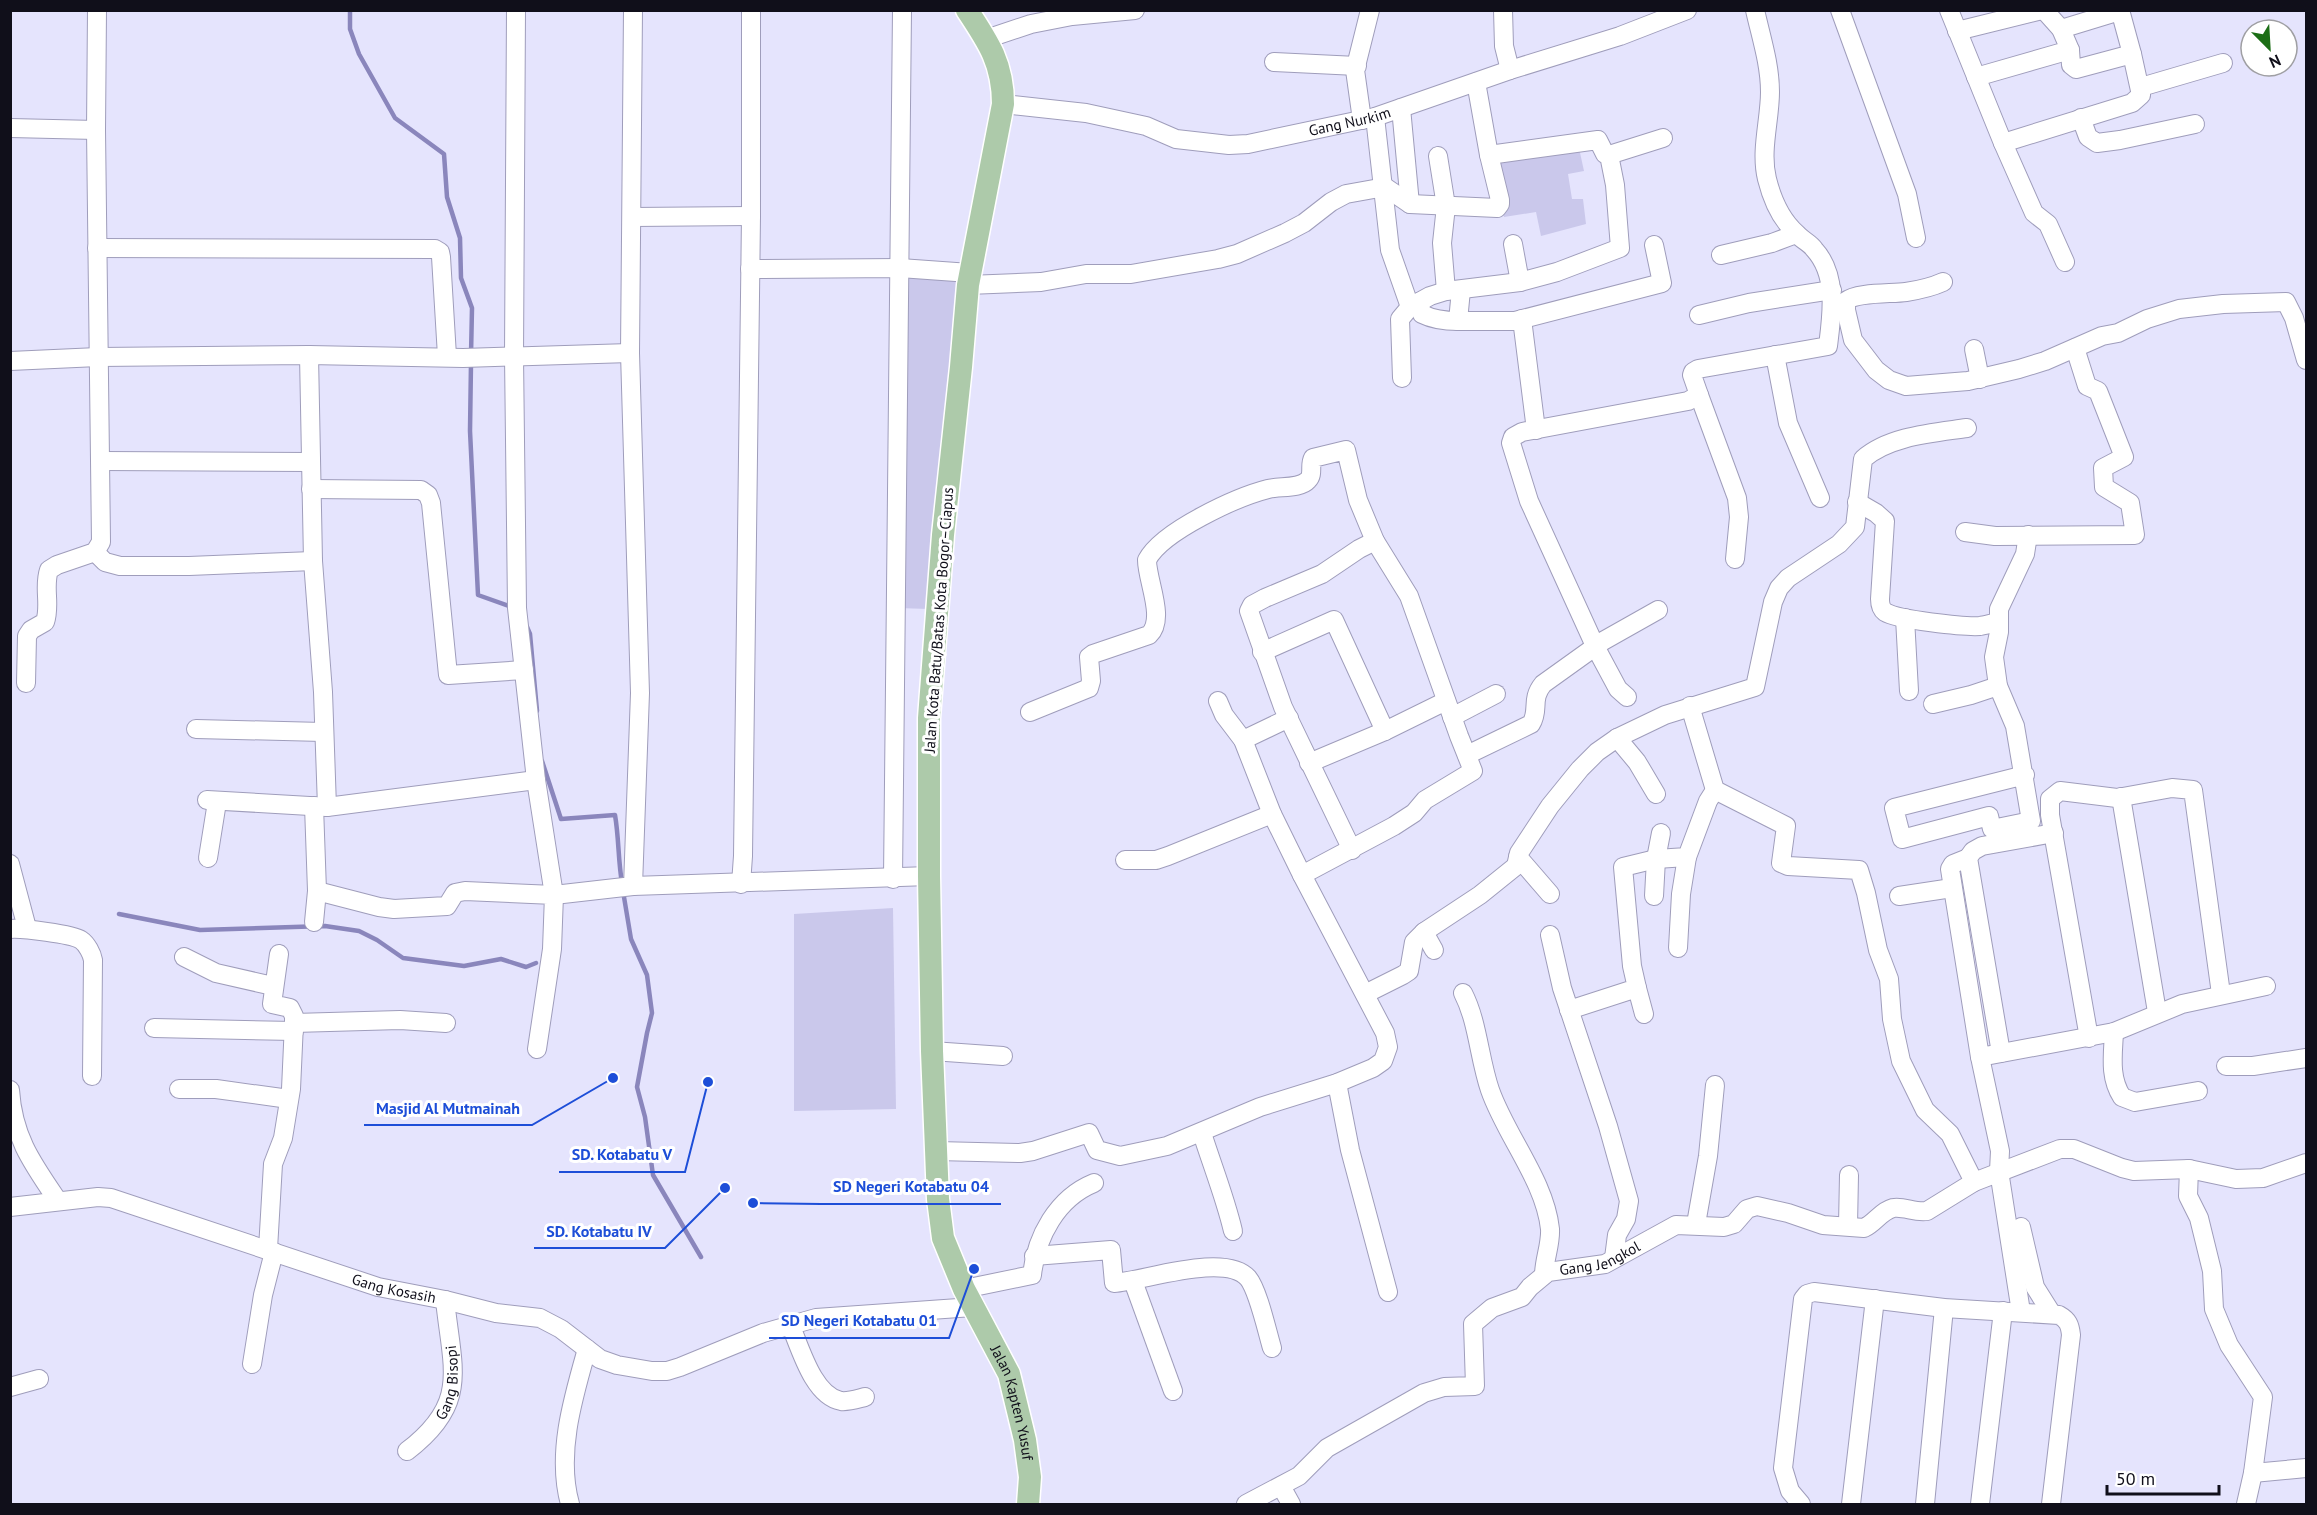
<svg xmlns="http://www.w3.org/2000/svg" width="2317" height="1515" font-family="'PT Sans',sans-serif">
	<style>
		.green { fill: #cac8eb }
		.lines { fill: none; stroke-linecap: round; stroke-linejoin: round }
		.stream { stroke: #8a86bc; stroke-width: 4.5 }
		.minor-casing { stroke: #9f9dbb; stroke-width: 20 }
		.major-casing { stroke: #fff; stroke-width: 25 }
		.minor { stroke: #fff; stroke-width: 18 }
		.major { stroke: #adcaaa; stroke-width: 22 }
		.labels { text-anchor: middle; stroke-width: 6; stroke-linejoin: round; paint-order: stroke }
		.street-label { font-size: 15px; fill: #100f1a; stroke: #fff }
		.leader { fill: none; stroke: #1d4ed8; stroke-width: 2 }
		.callout-dot { fill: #1d4ed8; stroke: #fff; stroke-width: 2 }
		.callout-label { font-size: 16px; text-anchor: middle; font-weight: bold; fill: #1d4ed8; stroke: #fff; stroke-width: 6; stroke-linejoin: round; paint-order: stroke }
	</style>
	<rect width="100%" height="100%" fill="#e5e4fd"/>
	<g class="green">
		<path d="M1577 139 1584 171 1568 174 1572 199H1583L1586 224 1541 236 1536 212 1504 217 1494 153Z"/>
		<path d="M905 278H966L928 609 898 608Z"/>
		<path d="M893 908 896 1109 794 1111V914Z"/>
	</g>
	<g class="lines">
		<g class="stream">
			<path d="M350 10V29L359 54 395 118 444 154 447 197 460 238 461 278 472 308 471 355"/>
			<path d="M471 363 470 431 478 595 512 607"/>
			<path d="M527 627 530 634 537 711"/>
			<path d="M542 761 561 819 615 815C619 838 618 860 622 883"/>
			<path d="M623 891 631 939 647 975 652 1013 647 1033 637 1087 645 1117 653 1175 701 1257"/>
			<path d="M119 914 200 930 325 926 359 931 377 940 403 958 464 966 501 959 526 967 536 963"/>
		</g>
		<g class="minor-casing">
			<g id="minor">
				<path d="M516 10 514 356 517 608 536 780 554 895 633 886 640 693 630 353 633 10"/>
				<path d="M1503 10 1504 46 1510 70"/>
				<path d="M1840 10 1907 194 1916 238"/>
				<path d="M1949 10 2003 143 2034 213 2048 224 2065 262"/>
				<path d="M2061 29 2120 11"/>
				<path d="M1957 31 2042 10"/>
				<path d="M986 39 1031 24 1072 16 1135 10"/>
				<path d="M2070 50 2071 65 2076 69 2132 54 2120 10"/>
				<path d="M1274 62 1357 66"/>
				<path d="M1976 77 2070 50 2061 29 2044 10"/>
				<path d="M2141 87 2223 63"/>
				<path id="s1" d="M1003 104 1086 113 1146 126 1176 139 1229 145 1248 144 1375 117 1510 70 1620 36 1687 10"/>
				<path d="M1401 108 1410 204"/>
				<path d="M1375 117 1390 250 1410 307"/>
				<path d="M2081 118 2088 137 2097 143 2120 140 2195 124"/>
				<path d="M1362 120 1355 70 1370 10"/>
				<path d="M10 128 96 130"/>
				<path d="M2003 143 2132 103 2141 95 2132 54"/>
				<path d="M1609 155 1663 138"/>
				<path d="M1438 156 1446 206 1442 243 1446 291"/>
				<path d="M632 217 751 216"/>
				<path d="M1513 244 1520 282"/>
				<path d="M97 248 435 249 440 252 441 257 447 356"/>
				<path d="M1721 255 1772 243 1796 234"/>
				<path d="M750 269 900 268 970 273"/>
				<path d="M1943 282C1932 287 1919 290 1906 292 1891 294 1857 292 1846 301V310L1853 340 1876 370 1889 380 1906 386 1968 381 2019 369 2045 361 2102 336 2118 333 2147 319 2179 309 2223 304 2286 302 2294 318 2306 360"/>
				<path d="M968 285 1041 282 1086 274H1131L1218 259 1237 254 1285 233 1304 223 1331 202 1346 194 1385 187 1410 204 1497 208 1500 204V200L1489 155 1476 82"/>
				<path d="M1461 290 1458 321H1515L1662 283 1654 245"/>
				<path d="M1419 302 1422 314C1434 320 1445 321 1458 321"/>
				<path d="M1699 315 1749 303 1832 290"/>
				<path d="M1522 319 1536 430"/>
				<path d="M1974 349 1980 379"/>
				<path d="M309 355 313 561 323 692 327 807"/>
				<path d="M1775 355 1788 423 1820 498"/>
				<path d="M10 361 98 357 309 355 463 358 630 353"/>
				<path d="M1402 378 1400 319 1410 307 1430 296 1446 291 1520 282 1557 272 1620 248 1615 185 1609 155 1605 154 1598 140 1489 155"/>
				<path d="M1699 395 1737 498 1739 517 1735 559"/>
				<path d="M101 461 311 462"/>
				<path d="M311 489 421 490 428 495 431 503 448 675 524 670"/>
				<path d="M1857 502 1876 513 1885 521 1880 599C1880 604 1881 609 1885 612 1898 620 1964 627 1980 626 1986 625 1993 623 1999 622"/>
				<path d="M1965 532 1995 536 2135 535 2130 503 2104 487 2103 468 2124 457 2098 391 2087 386 2075 348"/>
				<path d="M95 552 105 562 120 566H189L313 561"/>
				<path d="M1905 618 1909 691"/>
				<path d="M1262 652 1334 620 1385 731"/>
				<path d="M26 683 27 636 31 630 45 622C51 605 43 587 49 570L57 565 95 552 101 542 96 130 97 10"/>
				<path d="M1627 697 1618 689 1596 648 1529 501 1511 443 1513 437 1522 432 1688 401 1699 395 1692 375 1693 372 1698 369 1828 346C1832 314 1838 275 1814 249 1810 243 1802 240 1797 234 1781 220 1772 199 1767 179 1760 151 1770 120 1770 92 1770 64 1761 37 1755 10"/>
				<path d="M1933 704 1971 695 1998 686"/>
				<path d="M1690 706 1715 790 1786 826 1781 863 1788 866 1859 870 1866 893 1878 950 1889 979 1892 1019 1901 1061 1925 1110 1950 1134 1974 1182"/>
				<path d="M1030 712 1089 688 1091 681 1089 657 1093 654 1149 635C1166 619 1147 581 1147 560 1162 531 1237 497 1268 489 1280 486 1300 489 1308 480 1314 474 1309 465 1313 458L1346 450 1358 500 1375 541 1409 596 1459 736 1473 771 1425 800 1414 813 1394 826 1302 875"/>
				<path d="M1452 717 1496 694"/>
				<path d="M196 729 323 732"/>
				<path d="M1617 738 1637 762 1656 794"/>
				<path d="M1243 740 1289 718"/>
				<path d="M1467 755 1531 724C1540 710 1530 700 1543 684L1603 641 1658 610"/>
				<path d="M1309 763 1385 731 1446 701"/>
				<path d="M2025 775 1894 808 1902 839 1989 816 1992 829 2031 821 2015 726 1998 686 1994 657 1999 632V609L2025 554 2028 535"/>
				<path d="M2121 797 2157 1012"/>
				<path d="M207 800 327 807 536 780"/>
				<path d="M1352 850 1283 707 1249 611 1252 605 1265 598 1322 574 1359 549 1375 541"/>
				<path d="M1518 857 1550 894"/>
				<path d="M208 858 217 802"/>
				<path d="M1968 858 1953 864 1950 869 1980 1057 2114 1032 2182 1004 2266 986"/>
				<path d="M1125 860H1156L1168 856 1272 814"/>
				<path d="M10 864 27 928"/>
				<path d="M893 879 902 10"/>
				<path d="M741 884 743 856 751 216V10"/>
				<path d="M633 886 929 876"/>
				<path d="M317 891 379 907 394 909 447 906 455 893 465 891 554 895 552 949 537 1049"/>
				<path d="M1654 896 1656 859 1661 833"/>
				<path d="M1899 896 1952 888"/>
				<path d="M314 922 317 891 314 806"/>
				<path d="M10 929C22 928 72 934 81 940 87 944 92 954 93 960L92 1076"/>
				<path d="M1424 932 1434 950"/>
				<path d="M1550 935 1562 988 1608 1126 1629 1201 1626 1219 1617 1235 1614 1258"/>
				<path d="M1678 948 1681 894 1687 857"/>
				<path d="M184 957 216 973 273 986"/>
				<path d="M1637 988 1644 1014"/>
				<path d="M1463 993C1478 1022 1479 1058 1490 1090 1506 1136 1545 1181 1550 1229 1551 1244 1544 1260 1544 1275"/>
				<path d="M1365 994 1403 975 1409 971 1414 942 1424 932 1480 895 1516 866 1519 853 1550 806 1580 769 1597 752 1617 738 1665 715 1755 687 1773 602 1779 588 1788 578 1839 544 1855 527 1863 459C1889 436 1933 433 1967 428"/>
				<path d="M1569 1010 1637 988 1632 966 1623 867 1656 859 1687 857 1708 801 1715 790"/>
				<path d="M294 1023 400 1020 446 1023"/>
				<path d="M154 1028 294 1031"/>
				<path d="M2114 1032C2113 1055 2109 1077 2122 1097L2135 1102 2198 1091"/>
				<path d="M2089 1038 2050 815V799L2060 791 2117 798 2172 788 2193 790 2221 994"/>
				<path d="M932 1051 1003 1056"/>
				<path d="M2001 1053 1968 858 1973 851 1982 846 2054 833"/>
				<path d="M1980 1057 2000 1151 1999 1171 2021 1312"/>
				<path d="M2226 1066H2253L2306 1058"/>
				<path d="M1337 1083 1350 1150 1388 1292"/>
				<path d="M179 1089H216L289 1099"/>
				<path d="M10 1090C13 1137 32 1163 58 1201"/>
				<path d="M1202 1133C1212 1165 1225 1197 1233 1231"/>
				<path d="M937 1151 1020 1153 1033 1151 1089 1133 1097 1150 1120 1156 1167 1146 1260 1107 1337 1083 1373 1068 1383 1061 1388 1047 1385 1033 1302 875 1272 814 1243 740 1224 715 1218 701"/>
				<path d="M2189 1169 2188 1196 2199 1218 2212 1271 2214 1309 2229 1345 2263 1397 2253 1473 2246 1504"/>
				<path id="s2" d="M10 1207 98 1197 111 1198 378 1287 445 1300 496 1313 540 1318 561 1329 600 1359 617 1365 652 1371H667L680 1367 763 1333 816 1318 973 1307"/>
				<path d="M1696 1224 1708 1156 1715 1085"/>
				<path d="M1848 1226 1849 1175"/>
				<path d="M2021 1227 2035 1287 2052 1314"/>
				<path d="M268 1249 273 1164 283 1138 291 1089 294 1023V1016L290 1008 272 1004 279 954"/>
				<path d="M1034 1256 1111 1250 1114 1283C1144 1281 1225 1252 1248 1278 1258 1290 1267 1331 1272 1348"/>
				<path d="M1133 1281 1173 1391"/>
				<path d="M964 1289 1032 1275C1036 1237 1057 1198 1094 1183"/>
				<path d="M790 1324C800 1347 813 1396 841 1401 848 1402 857 1399 865 1397"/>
				<path d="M252 1364 263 1295 274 1252"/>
				<path d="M10 1387 39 1379"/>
				<path id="s3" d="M407 1451C470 1403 452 1369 445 1300"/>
				<path d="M2253 1473 2306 1468"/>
				<path d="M1281 1486 1291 1504"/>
				<path d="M570 1504C556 1454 573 1398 587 1349"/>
				<path id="s4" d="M1246 1504 1299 1476 1327 1448 1424 1393 1444 1387 1475 1386 1473 1324 1492 1308 1522 1297 1530 1287 1548 1272 1605 1264 1676 1225 1724 1227 1734 1224 1747 1209 1757 1206 1788 1213 1823 1225 1864 1228C1875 1223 1881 1211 1893 1208 1904 1206 1915 1213 1927 1211L1974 1182 2060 1149H2074L2122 1168 2134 1171 2189 1169 2236 1179 2263 1178 2306 1163"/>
				<path d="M1801 1504 1790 1491 1783 1468 1803 1299 1807 1294 1814 1292 1944 1308 2059 1315C2068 1320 2070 1325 2071 1335L2051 1504"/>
				<path d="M1851 1504 1875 1299"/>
				<path d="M1925 1504 1944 1308"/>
				<path d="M1980 1504 2003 1311"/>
			</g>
		</g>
		<g class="major-casing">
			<g id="major">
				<path id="s5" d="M967 10C989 43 1003 64 1003 104L968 285 961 367 943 535 929 718V876L932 1051 938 1199 943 1238 964 1289 1009 1374 1025 1440 1030 1477 1028 1504"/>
			</g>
		</g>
		<use href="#minor" class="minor"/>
		<use href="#major" class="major"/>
	</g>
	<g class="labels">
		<g class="street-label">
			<text dy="5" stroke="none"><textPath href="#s1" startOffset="354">Gang Nurkim</textPath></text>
			<text transform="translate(939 620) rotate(-86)" y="5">Jalan Kota Batu/Batas Kota Bogor–Ciapus</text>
			<text dy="5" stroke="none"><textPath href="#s4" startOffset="472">Gang Jengkol</textPath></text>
			<text dy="5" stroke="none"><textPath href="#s2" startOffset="399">Gang Kosasih</textPath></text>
			<text dy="5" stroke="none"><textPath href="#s3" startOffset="84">Gang Bisopi</textPath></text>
			<text dy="5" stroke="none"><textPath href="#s5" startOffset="1422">Jalan Kapten Yusuf</textPath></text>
		</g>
	</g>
	<path class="leader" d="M613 1078L532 1125H364M708 1082L685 1172H559M753 1203L821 1204H1001M725 1188L665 1248H534M974 1269L949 1338H769"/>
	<g class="callout-dot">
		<circle cx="613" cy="1078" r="6"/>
		<circle cx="708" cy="1082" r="6"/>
		<circle cx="753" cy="1203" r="6"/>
		<circle cx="725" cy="1188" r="6"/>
		<circle cx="974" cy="1269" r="6"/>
	</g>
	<g class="callout-label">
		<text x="448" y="1114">Masjid Al Mutmainah</text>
		<text x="622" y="1160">SD. Kotabatu V</text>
		<text x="911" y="1192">SD Negeri Kotabatu 04</text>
		<text x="599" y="1237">SD. Kotabatu IV</text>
		<text x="859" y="1326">SD Negeri Kotabatu 01</text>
	</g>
	<rect width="2317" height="1515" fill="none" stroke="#100f1a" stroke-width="24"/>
	<g transform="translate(2269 48) rotate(156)"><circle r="28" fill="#ffffff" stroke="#9f9fa3" stroke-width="1.5"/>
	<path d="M0-4.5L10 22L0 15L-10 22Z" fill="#1c6e16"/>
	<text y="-9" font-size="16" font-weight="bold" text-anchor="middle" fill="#100f1a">N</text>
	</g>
	<path d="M2107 1485v9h112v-9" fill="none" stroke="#100f1a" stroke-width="3"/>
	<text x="2116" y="1485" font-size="18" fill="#100f1a" stroke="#ffffff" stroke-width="4.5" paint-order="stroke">50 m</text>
</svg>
